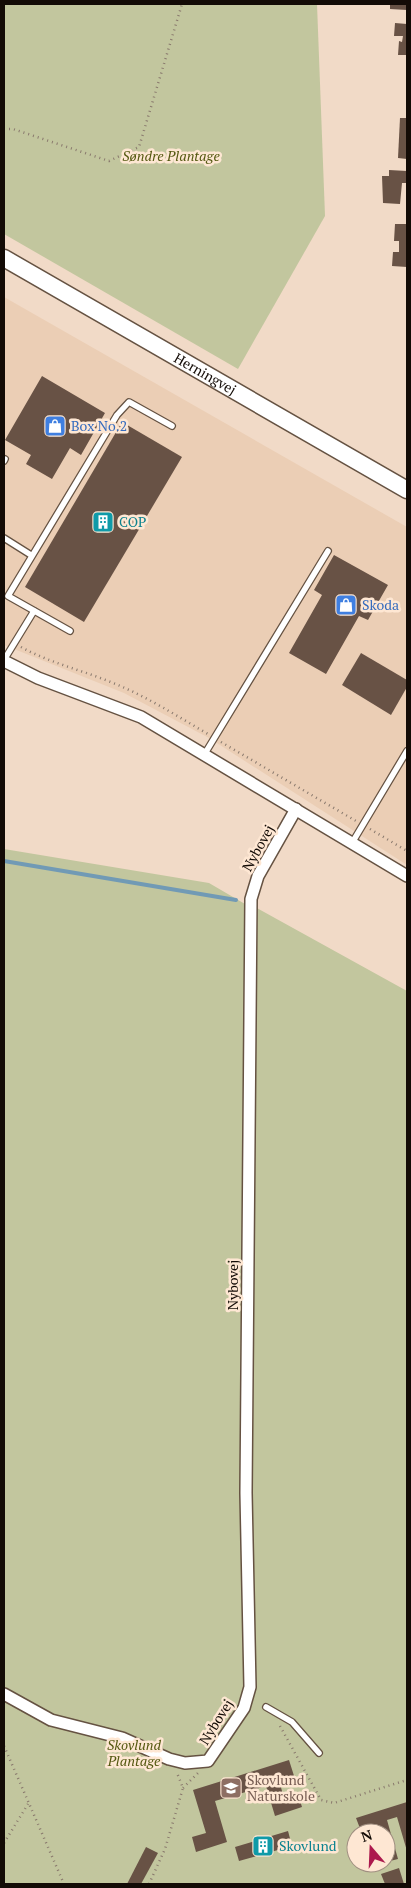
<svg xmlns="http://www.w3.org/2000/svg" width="411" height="1888" font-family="'PT Serif',serif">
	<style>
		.built { fill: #ebceb5 }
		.green { fill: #c2c69e; fill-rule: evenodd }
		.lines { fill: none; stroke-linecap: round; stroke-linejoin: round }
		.stream { stroke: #719ab5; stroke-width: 4 }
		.building { fill: #685245 }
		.service-casing { stroke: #655242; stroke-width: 8 }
		.minor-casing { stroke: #655242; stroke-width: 14 }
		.secondary-casing { stroke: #655242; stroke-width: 19 }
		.path { stroke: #89796d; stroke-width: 2.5; stroke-dasharray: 1 4; stroke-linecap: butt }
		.service { stroke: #fff; stroke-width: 5.5 }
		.minor { stroke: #fff; stroke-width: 11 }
		.secondary { stroke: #fff; stroke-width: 16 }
		.labels { text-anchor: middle; stroke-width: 5; stroke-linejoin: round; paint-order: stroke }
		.park-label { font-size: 14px; font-style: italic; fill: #545810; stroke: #fee7d3 }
		.street-label { font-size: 14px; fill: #130b06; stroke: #fee7d3 }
		.shop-label { font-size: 14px; fill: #366cbe; stroke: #fee7d3; text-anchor: start }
		.culture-label { font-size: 14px; fill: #0d838f; stroke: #fee7d3; text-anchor: start }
		.education-label { font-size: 14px; fill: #785e54; stroke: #fee7d3; text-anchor: start }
	</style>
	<rect width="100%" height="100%" fill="#f1dac7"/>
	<path class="built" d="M4 297 407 527V865L209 738 124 693 4 645Z"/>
	<g class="green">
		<path d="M4 4H317L325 216 238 369 4 234Z"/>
		<path d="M4 849 209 883 245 904 242 1300 245 1683H255L250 1301 255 907 407 991V1884H4ZM356 1833H386V1863H356Z"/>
	</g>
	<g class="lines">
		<path class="stream" d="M4 861 236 900"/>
	</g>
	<g class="building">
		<path d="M390 4H407V10L390 9Z"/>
		<path d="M395 23 407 24V55H398L399 41 402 42 403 36H394Z"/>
		<path d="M400 118H407V159L398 158Z"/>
		<path d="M389 170 407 171V183H402L400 204 383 203 382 176H389Z"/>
		<path d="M395 224H407V267L392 266 393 252H399V241H394Z"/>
		<path d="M42 376 105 413 81 455 70 448 52 479 26 464 31 455 5 440Z"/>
		<path d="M122 422 182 457 84 622 25 587Z"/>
		<path d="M334 555 388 585 368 620 359 616 326 674 289 653 322 595 314 590Z"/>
		<path d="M361 653 407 680V687L391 715 342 685Z"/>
		<path d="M289 1760 295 1779 280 1784 284 1798 298 1794 302 1807 275 1816 266 1786 215 1801 227 1842 196 1852 192 1837 206 1833 193 1790Z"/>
		<path d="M407 1802V1851L397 1817 387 1820 398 1859 386 1862V1833H373L371 1828 361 1831 356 1818Z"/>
		<path d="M288 1831 292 1846 239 1861 235 1847Z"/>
		<path d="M146 1847 158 1853 141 1884H127Z"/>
		<path d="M399 1868 404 1884H385L381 1874Z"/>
	</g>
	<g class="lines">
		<g class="service-casing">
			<g id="service">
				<path d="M4 461 5 459"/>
				<path d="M4 538 31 555"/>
				<path d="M70 631 8 596 117 415 129 402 172 426"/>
				<path d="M4 660 34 611"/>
				<path d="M204 755 328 551"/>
				<path d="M352 843 407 751"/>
				<path d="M266 1707 292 1722 319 1753"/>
			</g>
		</g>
		<g class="minor-casing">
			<g id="minor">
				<path d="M4 661 38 678 141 717 407 876"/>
				<path d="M4 1694 51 1720 122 1738 169 1759 185 1763 208 1761 244 1708 250 1687 246 1493 251 899 258 876 296 809"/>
			</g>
		</g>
		<g class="secondary-casing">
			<g id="secondary">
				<path id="s1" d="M4 258 407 490"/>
			</g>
		</g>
		<g class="path">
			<path d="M4 129H13L109 161 139 147 182 4"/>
			<path d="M21 647C50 663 82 670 113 683 146 696 177 716 208 734"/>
			<path d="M221 742 356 821"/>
			<path d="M370 829 407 851"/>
			<path d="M280 1726 321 1800 334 1803 407 1780"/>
			<path d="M4 1746 64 1884"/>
			<path d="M183 1788 198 1773"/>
			<path d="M4 1843 28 1804"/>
			<path d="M149 1884 165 1849 183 1788 177 1773"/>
		</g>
		<use href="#service" class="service"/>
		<use href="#minor" class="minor"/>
		<use href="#secondary" class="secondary"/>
	</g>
	<defs>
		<g id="shop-square" transform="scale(1.125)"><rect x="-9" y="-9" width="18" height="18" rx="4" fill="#3f7fe0" stroke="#fee7d3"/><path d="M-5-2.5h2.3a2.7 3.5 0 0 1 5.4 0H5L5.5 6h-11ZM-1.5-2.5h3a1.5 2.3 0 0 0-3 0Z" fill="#fff"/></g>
		<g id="building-square" transform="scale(1.125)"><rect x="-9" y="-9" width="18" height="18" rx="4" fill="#0f9aa8" stroke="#fee7d3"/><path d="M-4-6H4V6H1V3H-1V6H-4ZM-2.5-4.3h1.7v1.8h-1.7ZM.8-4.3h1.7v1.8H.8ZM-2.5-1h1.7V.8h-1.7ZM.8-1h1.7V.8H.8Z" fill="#fff"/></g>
		<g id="school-square" transform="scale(1.125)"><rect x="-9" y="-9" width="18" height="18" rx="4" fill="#8d6e63" stroke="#fee7d3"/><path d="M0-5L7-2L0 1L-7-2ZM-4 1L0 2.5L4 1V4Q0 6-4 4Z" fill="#fff"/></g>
	</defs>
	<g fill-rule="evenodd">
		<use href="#shop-square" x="55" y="426"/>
		<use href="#building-square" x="103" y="522"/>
		<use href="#shop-square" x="346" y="605"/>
		<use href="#school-square" x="231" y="1788"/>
		<use href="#building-square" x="263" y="1846"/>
	</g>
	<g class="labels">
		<g class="park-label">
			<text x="171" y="161">Søndre Plantage</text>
			<text x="134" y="1750">Skovlund<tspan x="134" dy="16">Plantage</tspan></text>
		</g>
		<g class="street-label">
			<text dy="5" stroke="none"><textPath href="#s1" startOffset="232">Herningvej</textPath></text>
			<text transform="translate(258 848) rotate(-61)" y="5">Nybovej</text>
			<text transform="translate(233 1285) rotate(-90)" y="5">Nybovej</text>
			<text transform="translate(216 1722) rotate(-58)" y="5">Nybovej</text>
		</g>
		<g class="shop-label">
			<text x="71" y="431">Box No.2</text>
			<text x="362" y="610">Skoda</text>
		</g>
		<g class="culture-label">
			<text x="119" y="527">COP</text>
			<text x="279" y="1851">Skovlund</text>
		</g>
		<g class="education-label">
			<text x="247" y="1785">Skovlund<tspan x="247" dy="16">Naturskole</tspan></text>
		</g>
	</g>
	<rect width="411" height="1888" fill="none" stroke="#130b06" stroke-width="10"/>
	<g transform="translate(371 1848) rotate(341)"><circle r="24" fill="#fee7d3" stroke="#a08f81"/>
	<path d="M0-4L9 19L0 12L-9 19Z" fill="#ac194d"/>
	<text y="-8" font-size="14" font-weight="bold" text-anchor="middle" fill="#130b06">N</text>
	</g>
</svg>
